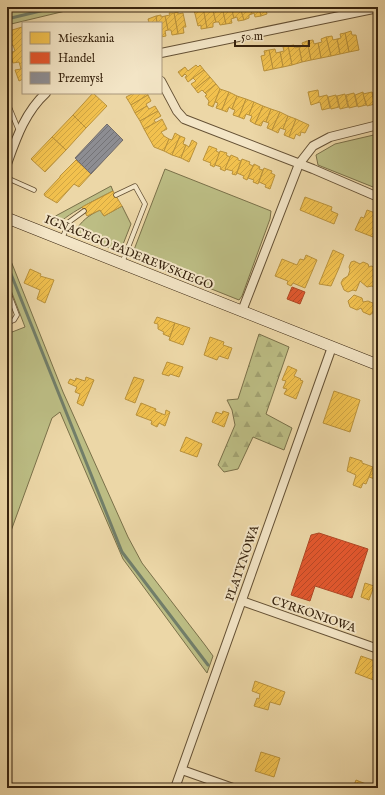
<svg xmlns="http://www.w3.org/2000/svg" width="385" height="795" font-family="'IM FELL English',serif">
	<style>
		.grass { fill: #bcbd84; stroke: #7a7049 }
		.forest { fill: url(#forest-firs); stroke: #7a7049 }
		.homes { fill: url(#homes-hatch); stroke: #ba923b }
		.shops { fill: url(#shops-hatch); stroke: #b04724 }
		.industry { fill: url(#industry-hatch); stroke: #736d6a }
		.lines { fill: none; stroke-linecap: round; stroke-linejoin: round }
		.stream { stroke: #727e69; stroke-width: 3 }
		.lane-casing { stroke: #645034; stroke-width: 5.5 }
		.street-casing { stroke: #645034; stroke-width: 10 }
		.secondary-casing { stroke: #37230e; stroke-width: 12 }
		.lane { stroke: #f3e5c6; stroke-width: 4 }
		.street { stroke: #f3e5c6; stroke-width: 8 }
		.secondary { stroke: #f3e5c6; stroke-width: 11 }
		.labels { text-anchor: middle; stroke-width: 4; stroke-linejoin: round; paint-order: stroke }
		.street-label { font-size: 12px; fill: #37230e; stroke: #f3e5c6 }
	</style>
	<defs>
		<pattern id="forest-firs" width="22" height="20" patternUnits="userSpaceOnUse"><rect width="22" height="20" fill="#bcbd84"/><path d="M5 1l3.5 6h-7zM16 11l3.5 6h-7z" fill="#a2a271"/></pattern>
		<pattern id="homes-hatch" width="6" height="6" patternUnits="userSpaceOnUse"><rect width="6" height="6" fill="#f2c14e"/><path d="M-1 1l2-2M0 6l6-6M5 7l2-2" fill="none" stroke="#d0a643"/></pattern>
		<pattern id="shops-hatch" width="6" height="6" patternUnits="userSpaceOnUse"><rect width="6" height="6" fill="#e4572e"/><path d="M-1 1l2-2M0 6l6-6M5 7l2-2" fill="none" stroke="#ba4826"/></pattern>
		<pattern id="industry-hatch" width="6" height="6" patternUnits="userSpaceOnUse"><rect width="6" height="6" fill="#8d8d92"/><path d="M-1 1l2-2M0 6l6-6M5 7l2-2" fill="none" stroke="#747376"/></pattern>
	</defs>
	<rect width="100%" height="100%" fill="#ecd7a7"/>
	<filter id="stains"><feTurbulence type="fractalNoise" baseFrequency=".005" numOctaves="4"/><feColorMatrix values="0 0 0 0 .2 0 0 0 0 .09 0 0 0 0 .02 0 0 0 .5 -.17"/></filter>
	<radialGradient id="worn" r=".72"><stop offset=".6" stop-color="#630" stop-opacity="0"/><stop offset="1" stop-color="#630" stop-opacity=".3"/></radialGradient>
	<g class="grass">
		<path d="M7 7H82L7 25Z"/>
		<path d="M378 134V189L318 165 316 155 335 144Z"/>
		<path d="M165 169 271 211 270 219 242 296 239 300 134 258 132 255Z"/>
		<path d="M111 186 113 191C101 197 62 216 56 227L51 225 49 221 50 219Z"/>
		<path d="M122 206 131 224 120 252 75 235V232C81 221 89 215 100 210L104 216Z"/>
		<path d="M7 251 63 392 128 537 142 563 205 645 213 656 207 673 123 559 60 412 52 418 7 542V334L25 327 7 280Z"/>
	</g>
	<path class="forest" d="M259 334 289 347 266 414 292 428 284 450 253 437 238 469 224 472 218 465 235 425 232 410 227 400 238 399Z"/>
	<g class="homes">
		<path d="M199 7H203L207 28 201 29V25L198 26 194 10 199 9Z"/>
		<path d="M203 7H212L216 22 213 23V27L207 28Z"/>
		<path d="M212 7H222L226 24 220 25 219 22H216Z"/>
		<path d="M222 7H231L234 18 231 19 232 23 226 24Z"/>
		<path d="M231 7H240L244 20 238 21 237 17 234 18Z"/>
		<path d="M240 7H250L252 14 249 15V18L244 20Z"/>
		<path d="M250 7H259L261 16 255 17 254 13 252 14Z"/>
		<path d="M259 7H269V10H266L267 14 261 16Z"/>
		<path d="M178 12V14L183 13 186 27H183L184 33 178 34 174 13Z"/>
		<path d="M169 13H174L178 34 172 35 171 30H168L165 16 170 15Z"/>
		<path d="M161 15V17L165 16 168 30 165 31 166 36 161 37V23H157L156 16Z"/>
		<path d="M156 16 157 23H149L148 19Z"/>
		<path d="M22 27 23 31V79L19 81 15 70 21 69 19 62 13 63 10 53 15 51 13 45 8 46 7 35 10 34 9 31Z"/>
		<path d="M351 31 352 35H356L359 50 349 52 345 33Z"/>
		<path d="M345 33 349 52 340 54 337 39 341 38 340 34Z"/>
		<path d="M332 36 333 40 337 39 340 54 331 56 326 37Z"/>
		<path d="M326 37 331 56 321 58 318 43 322 42 321 39Z"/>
		<path d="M313 40 314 44 318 43 321 58 311 60 307 41Z"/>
		<path d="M307 41 311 60 302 62 299 47 303 46 302 43Z"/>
		<path d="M294 45 295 48 299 47 302 62 292 65 288 46Z"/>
		<path d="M288 46 292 65 283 67 280 52 284 51 283 47Z"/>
		<path d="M275 49 276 53 280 52 283 67 273 69 269 50Z"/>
		<path d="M269 50 273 69 264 71 261 56 265 55 264 51Z"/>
		<path d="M196 65 198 67 200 65 204 70 188 82 185 77 187 76 185 74 182 77 178 72 185 67 188 71Z"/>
		<path d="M204 70 210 77 195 89 191 84 196 81 193 78Z"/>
		<path d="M210 77 216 84 205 93 202 90 198 93 195 89Z"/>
		<path d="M216 84 220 89 213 107 208 105 209 101 205 96 207 95 205 93Z"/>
		<path d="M220 89 229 92 222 110 216 108 218 103 215 102Z"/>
		<path d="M318 90 319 97 327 95 330 108 322 110 320 102 311 105 308 92Z"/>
		<path d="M229 92 237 96 232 109 229 107 227 112 222 110Z"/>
		<path d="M363 92 366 105 358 107 355 95Z"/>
		<path d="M372 92 375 104 367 106 363 94Z"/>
		<path d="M378 92V105L375 106 372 93Z"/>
		<path d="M93 93 107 106 86 128 73 115Z"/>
		<path d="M134 93H147L148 95 131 105 126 97Z"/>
		<path d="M354 93 357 106 349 108 346 95Z"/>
		<path d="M345 94 348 107 340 109 337 96Z"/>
		<path d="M148 95 151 101 146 104 147 106 135 113 131 105Z"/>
		<path d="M336 95 339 107 331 109 328 97Z"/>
		<path d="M237 96 246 99 239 117 233 115 235 110 232 109Z"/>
		<path d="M246 99 254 102 249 115 246 114 244 119 239 117Z"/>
		<path d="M254 102 263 106 255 124 250 121 252 116 249 115Z"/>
		<path d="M147 106 149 109 155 106 158 111 140 121 135 113Z"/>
		<path d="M263 106 271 109 266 122 263 121 261 126 255 124Z"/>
		<path d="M271 109 280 112 272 130 267 128 269 123 266 122Z"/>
		<path d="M158 111 161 116 154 120 156 123 144 129 140 121Z"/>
		<path d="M280 112 288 116 283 129 280 128 278 133 272 130Z"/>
		<path d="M73 115 86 128 66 150 52 137Z"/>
		<path d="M288 116 296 119 289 137 284 135 286 130 283 129Z"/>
		<path d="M162 119 167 129 161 132 164 136 169 139 164 151 154 147 144 129Z"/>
		<path d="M296 119 309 125 305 133 301 132 300 136 296 134 294 139 289 137Z"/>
		<path d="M175 133 180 136 172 155 164 151 169 139 172 140Z"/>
		<path d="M180 136 185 138 183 144 186 145 181 158 172 155Z"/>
		<path d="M52 137 66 150 45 172 31 159Z"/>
		<path d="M192 140 197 143 189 162 181 158 186 145 189 147Z"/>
		<path d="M209 146 217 149 216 151 220 153 214 167 210 165 211 163 203 160Z"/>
		<path d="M220 151 227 153 226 155 230 157 225 171 220 169 221 167 215 165Z"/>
		<path d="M231 155 238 158V160L241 161 236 175 232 174 233 171 225 169Z"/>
		<path d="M242 159 250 162 249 164 253 166 247 180 243 178 244 176 237 173Z"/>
		<path d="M76 160 91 174 79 187 74 184 57 203 45 196 44 194 60 177V176Z"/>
		<path d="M254 164 260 167 259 169 263 170 258 184 253 182 254 180 248 178Z"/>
		<path d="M264 168 272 171 271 173 275 175 270 189 265 187 266 185 259 182Z"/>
		<path d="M113 191 122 206 104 216 100 210 87 216 82 207Z"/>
		<path d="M305 197 332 207 331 211 338 214 334 224 300 210Z"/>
		<path d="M367 210 378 214 376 222 378 223V225L373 237 355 230 361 217 364 218Z"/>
		<path d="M333 250 344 255 339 268 331 286 319 284Z"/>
		<path d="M306 255 317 260 305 288 293 283 291 286 287 284 288 281 275 276 282 259 297 265 300 259 304 260Z"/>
		<path d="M354 261 360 264 363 262 368 264 369 267 371 266 378 268V290L372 286 367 287 360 281 356 291 353 290 348 292 344 290 341 283 343 279 348 276 350 270 349 267 351 262Z"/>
		<path d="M30 269 41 274 40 276 54 280 45 303 37 299 40 290 24 283Z"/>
		<path d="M354 295 362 298 363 302 368 301 375 304V311L370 315 363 312 361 308 357 310 350 307 348 301Z"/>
		<path d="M157 317 175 323 170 337 163 334 164 332 158 329V324L154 323Z"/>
		<path d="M175 323 190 328 183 345 169 340Z"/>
		<path d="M210 337 224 342 223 345 232 348 228 359 219 356 217 360 204 355Z"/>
		<path d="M167 362 183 367 179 377 170 374 169 376 162 374Z"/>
		<path d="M288 366 297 370 294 376 301 379 300 380 303 381 296 399 284 394 287 389 283 388 286 381 282 380Z"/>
		<path d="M86 377 94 380 83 406 77 403 80 394 75 392 77 387 68 383 70 379 75 381 76 378 85 381Z"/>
		<path d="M134 377 144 380 135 403 125 399Z"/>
		<path d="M334 391 360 400 350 432 323 423Z"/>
		<path d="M141 403 156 409 155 411 165 415 166 410 170 412 165 426 159 423 157 427 151 424 152 421 136 415Z"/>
		<path d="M223 411 229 413 224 427 212 422 216 412 222 414Z"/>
		<path d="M186 437 202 444 197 457 180 451Z"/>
		<path d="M350 457 362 461V463L373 467 366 484 363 483 361 488 353 485 356 475 347 471Z"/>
		<path d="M373 467 378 469V480L369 477Z"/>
		<path d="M365 583 374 586 369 600 361 597Z"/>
		<path d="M361 656 378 662V677L376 681 355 673Z"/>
		<path d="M255 681 285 692 280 705 270 702 268 710 254 706 257 698 259 699 260 694 252 691Z"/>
		<path d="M261 752 280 758 274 777 255 771Z"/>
		<path d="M356 780 371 786V788H353Z"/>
	</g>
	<g class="shops">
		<path d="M292 287 305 292 300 304 287 299Z"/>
		<path d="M319 533 368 549 352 598 315 586 310 601 291 595 311 535Z"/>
	</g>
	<path class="industry" d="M107 124 123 140 91 174 75 158Z"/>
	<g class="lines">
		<g class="stream">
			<path d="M7 19 57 7"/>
			<path d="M7 264 122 552 208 665"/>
		</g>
		<g class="lane-casing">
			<g id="lane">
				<path d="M7 102 19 131"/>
				<path d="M7 178 34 190"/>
				<path d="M116 195 135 186 145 204 122 263"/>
				<path d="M62 239 69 222 84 211"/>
				<path d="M7 289 17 315 14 320 7 323"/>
			</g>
		</g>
		<g class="street-casing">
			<g id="street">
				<path d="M161 53 378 8"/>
				<path d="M161 81 177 111 184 119 313 169 378 197"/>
				<path d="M7 164C16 139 25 112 46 93"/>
				<path d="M242 311 299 164 313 146 330 137 378 125"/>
				<path d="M242 601 378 649"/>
				<path d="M182 770 233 788"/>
				<path d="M175 788 332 347"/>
			</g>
		</g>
		<g class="secondary-casing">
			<path id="secondary" d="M7 218 378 365"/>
		</g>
		<use href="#lane" class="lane"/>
		<use href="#street" class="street"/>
		<use href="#secondary" class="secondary"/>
	</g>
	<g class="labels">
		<g class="street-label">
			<text transform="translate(129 252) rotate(22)" y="4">IGNACEGO PADEREWSKIEGO</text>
			<text transform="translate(242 563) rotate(-71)" y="4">PLATYNOWA</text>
			<text transform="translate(314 614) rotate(19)" y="4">CYRKONIOWA</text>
		</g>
	</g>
	<rect width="385" height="795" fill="none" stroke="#ecd7a7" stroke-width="24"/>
	<rect x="8" y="8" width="369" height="779" fill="none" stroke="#37230e" stroke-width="2"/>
	<rect x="12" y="12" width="361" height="771" fill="none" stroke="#37230e"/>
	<rect x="22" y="22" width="140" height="72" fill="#f3e5c6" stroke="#a8977c"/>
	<rect x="30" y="32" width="20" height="12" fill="#f2c14e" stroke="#a8977c"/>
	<text x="58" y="42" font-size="12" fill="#37230e">Mieszkania</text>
	<rect x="30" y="52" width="20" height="12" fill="#e4572e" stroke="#a8977c"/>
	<text x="58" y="62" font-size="12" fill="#37230e">Handel</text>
	<rect x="30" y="72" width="20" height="12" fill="#8d8d92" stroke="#a8977c"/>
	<text x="58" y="82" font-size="12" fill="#37230e">Przemysł</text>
	<path d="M235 40v6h74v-6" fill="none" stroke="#37230e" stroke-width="2"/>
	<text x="241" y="40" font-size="12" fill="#37230e" stroke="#f3e5c6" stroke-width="3" paint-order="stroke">50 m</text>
	<rect width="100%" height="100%" filter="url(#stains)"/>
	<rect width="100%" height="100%" fill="url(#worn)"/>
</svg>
